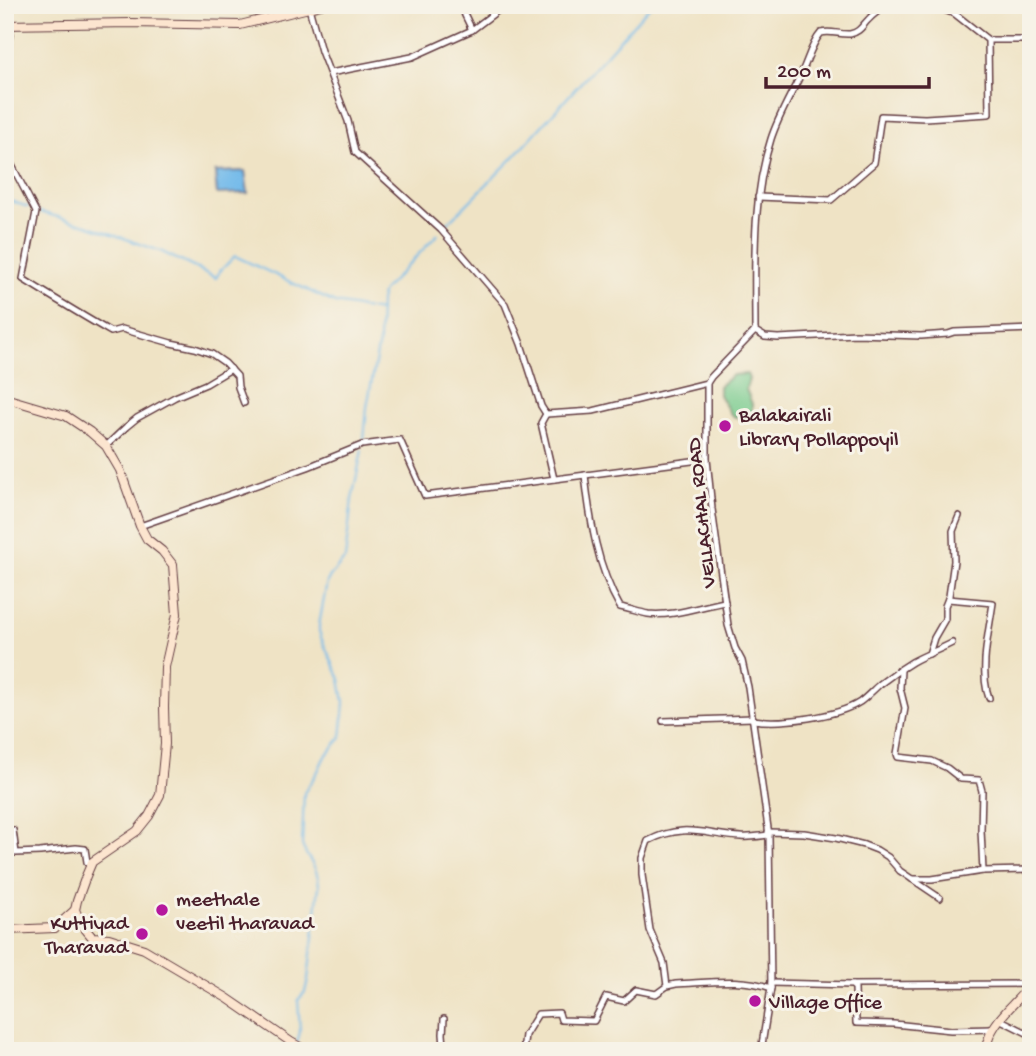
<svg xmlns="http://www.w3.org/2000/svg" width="1036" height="1056" font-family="'Gochi Hand',sans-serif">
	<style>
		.green { fill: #77ca8c; stroke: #60745c; stroke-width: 2 }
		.water { fill: #72baea; stroke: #5e6c8a; stroke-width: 2 }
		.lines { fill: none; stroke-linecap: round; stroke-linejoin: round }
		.stream { stroke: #72baea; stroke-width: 2 }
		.street-casing { stroke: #633c42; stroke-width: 8 }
		.secondary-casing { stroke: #633c42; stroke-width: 10 }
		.street { stroke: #fff; stroke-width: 5 }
		.secondary { stroke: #fce5cf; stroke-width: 8 }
		.poi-dot { fill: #b5179e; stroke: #f7f3e8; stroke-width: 2.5 }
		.labels { text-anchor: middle; stroke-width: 6; stroke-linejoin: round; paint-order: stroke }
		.poi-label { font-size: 21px; fill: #4a1f2b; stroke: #f7f3e8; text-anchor: start }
		.street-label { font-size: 21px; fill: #4a1f2b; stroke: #f7f3e8 }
	</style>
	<rect width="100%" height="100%" fill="#f7f3e8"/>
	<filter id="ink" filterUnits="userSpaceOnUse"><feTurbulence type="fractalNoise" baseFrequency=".0143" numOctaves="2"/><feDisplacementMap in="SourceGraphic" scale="14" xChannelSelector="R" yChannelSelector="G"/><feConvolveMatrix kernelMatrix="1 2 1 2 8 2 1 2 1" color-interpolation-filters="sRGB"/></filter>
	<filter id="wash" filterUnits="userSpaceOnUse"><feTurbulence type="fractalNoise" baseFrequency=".00686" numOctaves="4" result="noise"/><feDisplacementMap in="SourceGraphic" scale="28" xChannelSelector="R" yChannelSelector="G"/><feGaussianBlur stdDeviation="1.57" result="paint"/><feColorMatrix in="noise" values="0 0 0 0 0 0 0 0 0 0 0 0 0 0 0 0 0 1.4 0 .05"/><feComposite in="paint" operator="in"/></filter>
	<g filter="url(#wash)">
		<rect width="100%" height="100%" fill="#efe3c5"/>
		<path class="green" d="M747 374 749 379 746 389 752 404V415L743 418 732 416 719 395V386L733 375Z"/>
		<path class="water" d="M245 171 248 193 217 194 215 172Z"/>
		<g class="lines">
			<g class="stream">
				<path d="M5 199 28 207"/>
				<path d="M40 212 87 225 160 251 216 278 220 271 235 256 335 303 380 311"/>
				<path d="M444 227 511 160 651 5"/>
				<path d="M364 440 367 407 379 342 380 300 383 291 438 234"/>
				<path d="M297 1043 300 1032 298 1000 305 992 308 979 319 886C318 865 308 862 302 845L304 793 318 771 324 758 341 738 343 718 344 702 340 679 322 640 319 631V625L327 582 330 576 345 559 352 499 362 450"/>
			</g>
		</g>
	</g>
	<g filter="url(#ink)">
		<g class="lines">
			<g class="street-casing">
				<g id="street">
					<path d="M460 5 472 30 505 5"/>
					<path d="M309 8 321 51 348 121 355 152 441 230 505 304 521 344 541 406 546 414 593 411 707 383"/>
					<path d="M988 40H1031"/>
					<path d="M5 67 11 26"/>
					<path d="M330 73 412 57 472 30"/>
					<path d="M5 152 36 212 23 279C52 297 81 315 111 332L122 329 171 343 195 348 212 354 225 363 237 376 238 387 244 403"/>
					<path d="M758 197 831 200 874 163 881 116 925 118 989 114 988 40 955 14 931 5"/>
					<path d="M755 331 765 337 778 338 856 334 921 336 948 334 954 332 1031 329"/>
					<path d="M546 414 541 423 554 479"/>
					<path d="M106 446 126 427 137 418 175 397 206 384 231 369"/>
					<path d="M585 475C590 520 597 567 620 607 629 609 639 612 648 614 672 617 701 606 725 602"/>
					<path d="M140 526 308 467 362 445 400 440 425 496 707 459"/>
					<path d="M948 599 993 603C989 631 979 671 989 698"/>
					<path d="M929 654 934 638 945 619V606L949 596 954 561 953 531 959 516"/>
					<path d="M901 670 900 688 905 708 897 754 898 757 932 761 947 768 961 779 979 780 982 791 981 830 983 871"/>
					<path d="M753 720C781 724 837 717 860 702 867 697 873 690 880 684 889 677 902 668 912 662 924 655 939 650 952 643"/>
					<path d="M663 721 753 718"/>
					<path d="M13 830 16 853 40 852 76 848 85 849 87 862 91 866"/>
					<path d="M768 832 804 833 836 838 864 845 877 850 888 857 900 871 940 898"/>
					<path d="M769 835C760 836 750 838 741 837 705 835 684 822 648 841L642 858V875L650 930 664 963 667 986 676 984C706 983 742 977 771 988"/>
					<path d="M912 879H932L983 871 1031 870"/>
					<path d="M771 983 852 985 855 988 856 1023 894 1024 951 1030 993 1029"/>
					<path d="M852 985 1031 984"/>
					<path d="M444 1019 443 1034 444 1046 460 1049 461 1051"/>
					<path d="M999 1019 1031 1035"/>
					<path d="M523 1051 525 1035 538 1014 559 1013 561 1020 594 1021 606 997 624 1001 636 990 656 994 667 986"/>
					<path d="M761 1051 771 988 769 835 748 687 742 661 735 648 728 625 712 509 707 459V383L711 377 755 331C755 267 751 201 771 139 778 117 790 97 800 76 807 63 811 44 821 33 831 30 840 35 850 34 860 32 862 26 868 20 874 13 881 9 888 5"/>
				</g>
			</g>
			<g class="secondary-casing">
				<g id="secondary">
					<path d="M5 25 131 23 240 25 321 5"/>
					<path d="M5 398 66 416 90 432 106 446 120 470 140 526 147 539 162 551 173 565 177 614 165 667 164 707 165 744 160 795 149 816 137 831 92 862 86 876 77 901 75 910 82 925 92 937 109 938 144 949 227 998 291 1042 307 1051"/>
					<path d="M5 930 55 928 75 910"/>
					<path d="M985 1051C987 1043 989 1035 993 1029 1003 1011 1019 1000 1031 984"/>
				</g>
			</g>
			<use href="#street" class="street"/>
			<use href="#secondary" class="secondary"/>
		</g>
	</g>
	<g class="poi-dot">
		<circle cx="725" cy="426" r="7"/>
		<circle cx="162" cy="910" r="7"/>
		<circle cx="142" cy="934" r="7"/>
		<circle cx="755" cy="1001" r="7"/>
	</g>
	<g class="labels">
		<g class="poi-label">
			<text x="739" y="421">Balakairali<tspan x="739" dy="24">Library Pollappoyil</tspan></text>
			<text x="176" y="905">meethale<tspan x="176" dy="24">veetil tharavad</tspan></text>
			<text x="128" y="929" text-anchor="end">Kuttiyad<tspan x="128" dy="24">Tharavad</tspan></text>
			<text x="769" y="1008">Village Office</text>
		</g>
		<g class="street-label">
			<text transform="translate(700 513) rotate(-96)" y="7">VELLACHAL ROAD</text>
		</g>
	</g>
	<rect width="1036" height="1056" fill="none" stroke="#f7f3e8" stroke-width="28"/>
	<path d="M766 77v10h163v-10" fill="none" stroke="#4a1f2b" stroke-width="3.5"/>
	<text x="777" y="77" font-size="21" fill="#4a1f2b" stroke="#f7f3e8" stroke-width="5" paint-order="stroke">200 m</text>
</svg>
